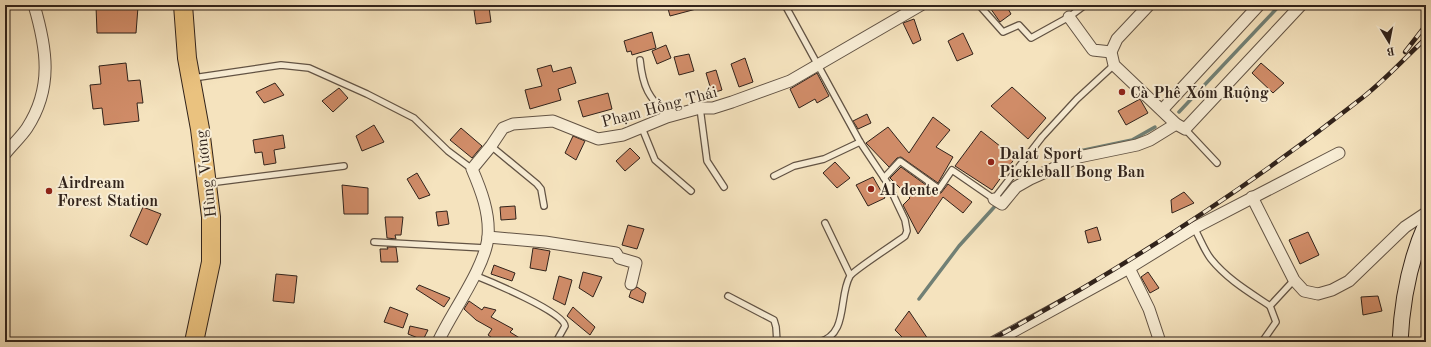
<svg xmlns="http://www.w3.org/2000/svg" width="1431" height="347" font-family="'Old Standard TT',serif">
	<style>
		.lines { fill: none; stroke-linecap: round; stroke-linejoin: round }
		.stream { stroke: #718075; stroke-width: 3.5 }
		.building { fill: #d08c68; stroke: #31231b }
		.service-casing { stroke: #625344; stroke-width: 8 }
		.minor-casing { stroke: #625344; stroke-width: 13 }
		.secondary-casing { stroke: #31231b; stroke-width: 17 }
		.trunk-casing { stroke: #31231b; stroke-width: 20 }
		.service { stroke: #f8edd5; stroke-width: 5.5 }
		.minor { stroke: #f8edd5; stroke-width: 11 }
		.secondary { stroke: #f8edd5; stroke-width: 15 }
		.trunk { stroke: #eac27f; stroke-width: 18 }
		.rail-casing { stroke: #31231b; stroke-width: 4.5 }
		.rail { stroke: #f8edd5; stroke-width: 3; stroke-dasharray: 9; stroke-linecap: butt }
		.poi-dot { fill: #8f2418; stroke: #f8edd5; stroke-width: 1.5 }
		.labels { text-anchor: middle; stroke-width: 4; stroke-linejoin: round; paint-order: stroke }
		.poi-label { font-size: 16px; font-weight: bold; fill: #31231b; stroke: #f8edd5; text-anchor: start }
		.street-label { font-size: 16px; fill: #31231b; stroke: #f8edd5 }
	</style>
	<rect width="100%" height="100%" fill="#f5e3be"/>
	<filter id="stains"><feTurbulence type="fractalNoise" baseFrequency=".005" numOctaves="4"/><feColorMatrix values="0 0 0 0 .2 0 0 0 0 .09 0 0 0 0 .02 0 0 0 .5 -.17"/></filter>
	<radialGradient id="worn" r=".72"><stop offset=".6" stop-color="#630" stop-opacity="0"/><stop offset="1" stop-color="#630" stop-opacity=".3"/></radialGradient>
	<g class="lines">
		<g class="stream">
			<path d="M1179 112 1280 5"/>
			<path d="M1060 160 1075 152 1132 140 1155 127"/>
			<path d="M919 299 959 246 997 204"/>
		</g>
	</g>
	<g class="building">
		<path d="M667 5H699L700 8 670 16Z"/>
		<path d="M988 5H1006L1011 14 1000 22Z"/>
		<path d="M96 6 138 7 136 33H97Z"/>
		<path d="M489 7 491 22 476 24 474 10Z"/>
		<path d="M914 19 921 40 913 44 903 23Z"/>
		<path d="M652 32 656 48 632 55 631 51 627 52 624 41Z"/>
		<path d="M963 33 973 54 957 61 948 41Z"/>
		<path d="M666 45 671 58 657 64 652 51Z"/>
		<path d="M689 54 694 71 679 75 674 57Z"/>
		<path d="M745 58 753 82 739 87 731 64Z"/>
		<path d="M126 63 128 81 140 80 143 103H137L139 121 104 125 102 108 93 109 90 85 101 84 99 66Z"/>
		<path d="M1261 63 1284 83 1273 93 1252 73Z"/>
		<path d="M551 65 553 72 571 67 576 83 558 89 561 100 530 109 525 90 542 86 537 69Z"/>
		<path d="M716 70 722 90 712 93 706 73Z"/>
		<path d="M817 73 829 96 817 103 815 99 799 108 790 89Z"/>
		<path d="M275 83 284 95 264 103 256 92Z"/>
		<path d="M1012 87 1046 118 1028 139 991 106Z"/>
		<path d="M339 88 348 98 333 112 322 101Z"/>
		<path d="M608 93 612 109 583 117 578 101Z"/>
		<path d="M1140 99 1148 113 1126 125 1118 111Z"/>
		<path d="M867 114 871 123 858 129 853 121Z"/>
		<path d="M933 117 950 130 936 147 953 157 938 183 901 157 897 158 889 167 866 143 888 127 909 153Z"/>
		<path d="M374 125 384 142 362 151 356 136Z"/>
		<path d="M461 128 482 146 472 158 450 140Z"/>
		<path d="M981 131 1015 158 992 190 955 166Z"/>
		<path d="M283 135 285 148 274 150 276 163 264 165 262 152 255 153 253 140Z"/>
		<path d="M573 136 585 141 576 160 565 153Z"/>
		<path d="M630 148 640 158 625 171 616 161Z"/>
		<path d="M835 162 850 178 837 188 823 173Z"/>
		<path d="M901 167 937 193H941L948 184 972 202 963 213 943 197 918 234 903 205 910 198 890 178Z"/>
		<path d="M417 173 430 195 419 199 407 179Z"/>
		<path d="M873 177 885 198 868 206 856 185Z"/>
		<path d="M342 185 368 188V214H344Z"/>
		<path d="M1184 192 1194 203 1172 213 1171 200Z"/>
		<path d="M515 206 516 219 501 220 500 207Z"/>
		<path d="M143 207 161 214 147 245 130 236Z"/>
		<path d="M447 211 449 224 438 226 436 212Z"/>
		<path d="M385 217H403L401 235H395L396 239 387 238Z"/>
		<path d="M628 225 644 229 637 249 622 245Z"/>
		<path d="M1097 227 1101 240 1088 243 1085 231Z"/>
		<path d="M1308 232 1319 255 1300 264 1289 240Z"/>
		<path d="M387 247H396L398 262H381L380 249H388Z"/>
		<path d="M533 248 550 251 546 271 530 268Z"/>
		<path d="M494 265 515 273 512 281 491 274Z"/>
		<path d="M583 272 602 277 593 297 579 288Z"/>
		<path d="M1148 272 1159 288 1150 293 1141 277Z"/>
		<path d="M276 274 297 276 294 303 273 301Z"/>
		<path d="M559 276 572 280 565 305 553 299Z"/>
		<path d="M419 285 450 298 444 307 416 289Z"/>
		<path d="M637 287 646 293 643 303 629 297 631 291Z"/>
		<path d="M1378 296 1382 311 1363 315 1361 297Z"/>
		<path d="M469 301 482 310 484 307 496 310 491 317 513 329 510 332 526 342H498L488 335 492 329 476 320 464 309Z"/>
		<path d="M390 307 408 314 403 328 384 322Z"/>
		<path d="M573 307 595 327 590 335 567 316Z"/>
		<path d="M909 311 930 342H907L895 330Z"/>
		<path d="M410 326 428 330 423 340 408 334Z"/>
	</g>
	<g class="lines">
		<g class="service-casing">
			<g id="service">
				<path d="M785 5 860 142 888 184 905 220 907 231 905 236C896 243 854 270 850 276 838 297 849 334 819 342"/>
				<path d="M979 5 1003 32 1019 25 1031 38 1069 17 1085 5"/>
				<path d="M920 6 972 5"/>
				<path d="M640 60C643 89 649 96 667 117"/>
				<path d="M193 78 281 65 309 68 367 94 414 118 448 151 472 169"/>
				<path d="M700 108 707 161 724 187"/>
				<path d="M642 128 655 160 691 191"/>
				<path d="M1185 129 1217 163"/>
				<path d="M491 146 537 184 541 189 544 206"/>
				<path d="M774 176 794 166 824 159 860 142"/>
				<path d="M884 178 900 161 939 189 952 170 994 199 1042 137 1077 99 1114 65"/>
				<path d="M209 183 344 166"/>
				<path d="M825 223 850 275"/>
				<path d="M1194 228C1200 238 1204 250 1211 259 1227 279 1249 292 1270 306"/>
				<path d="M374 242 485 248"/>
				<path d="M474 275C489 281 564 312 565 326L556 342"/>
				<path d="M728 296 774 320 776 327 777 342"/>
				<path d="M1262 342 1276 322 1270 306 1294 280"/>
			</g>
		</g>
		<g class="minor-casing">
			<g id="minor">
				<path d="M1149 5 1117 39 1111 52 1114 65 1176 124 1185 129 1301 5"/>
				<path d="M1069 17 1093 50 1111 52"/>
				<path d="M1162 110 1259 5"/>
				<path d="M5 154C12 145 21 137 27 128 53 88 47 49 34 5"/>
				<path d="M1252 197 1294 280 1304 291 1318 294 1332 290 1349 281 1405 227 1426 213"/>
				<path d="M994 199 1002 204 1016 187 1030 179 1079 157 1137 145 1150 140 1176 124"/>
				<path d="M488 237 545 242 616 253 619 258 636 263 631 284"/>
				<path d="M1129 268 1149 309 1160 342"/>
				<path d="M438 342C451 313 485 268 488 237 490 213 481 190 472 169L491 146 503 128 513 124 553 121 598 139 623 135 667 117 700 108H713L732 102 790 81 921 5"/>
				<path d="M994 342 1129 268 1194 228 1339 153"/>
			</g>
		</g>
		<g class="secondary-casing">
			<path id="secondary" d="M1400 342C1402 301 1409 262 1426 224"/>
		</g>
		<g class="trunk-casing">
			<path id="trunk" d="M183 5 187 58 200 129 211 217V262L194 342"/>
		</g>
		<use href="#service" class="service"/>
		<use href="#minor" class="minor"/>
		<use href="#secondary" class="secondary"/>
		<use href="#trunk" class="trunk"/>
		<g class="rail-casing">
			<g id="rail">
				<path d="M1405 52 1426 25"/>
				<path d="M987 342C1119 271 1245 190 1362 98 1385 80 1405 58 1426 38"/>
			</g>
		</g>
		<use href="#rail" class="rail"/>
	</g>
	<g class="poi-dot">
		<circle cx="1122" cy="92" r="4"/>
		<circle cx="991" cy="162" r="4"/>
		<circle cx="871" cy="189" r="4"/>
		<circle cx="49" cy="191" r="4"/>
	</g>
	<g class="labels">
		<g class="poi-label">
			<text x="1130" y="98">Cà Phê Xóm Ruộng</text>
			<text x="999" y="159">Dalat Sport<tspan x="999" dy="18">Pickleball Bong Ban</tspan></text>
			<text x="57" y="188">Airdream<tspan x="57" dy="18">Forest Station</tspan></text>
			<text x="879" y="195">Al dente</text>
		</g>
		<g class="street-label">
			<text transform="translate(659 106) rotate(-15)" y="6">Phạm Hồng Thái</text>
			<text transform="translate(205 174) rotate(-97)" y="6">Hùng Vương</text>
		</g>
	</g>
	<rect width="1431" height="347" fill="none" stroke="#f5e3be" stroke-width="20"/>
	<rect x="6" y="6" width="1419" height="335" fill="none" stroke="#31231b" stroke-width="2"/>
	<rect x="10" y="10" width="1411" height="327" fill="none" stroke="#31231b"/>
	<g transform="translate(1389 42) rotate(170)" stroke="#f8edd5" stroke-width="3" paint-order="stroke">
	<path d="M0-3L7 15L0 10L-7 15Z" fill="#31231b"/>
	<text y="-6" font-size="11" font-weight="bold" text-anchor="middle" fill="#31231b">B</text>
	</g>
	<rect width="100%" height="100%" filter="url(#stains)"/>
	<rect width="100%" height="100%" fill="url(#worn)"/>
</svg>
